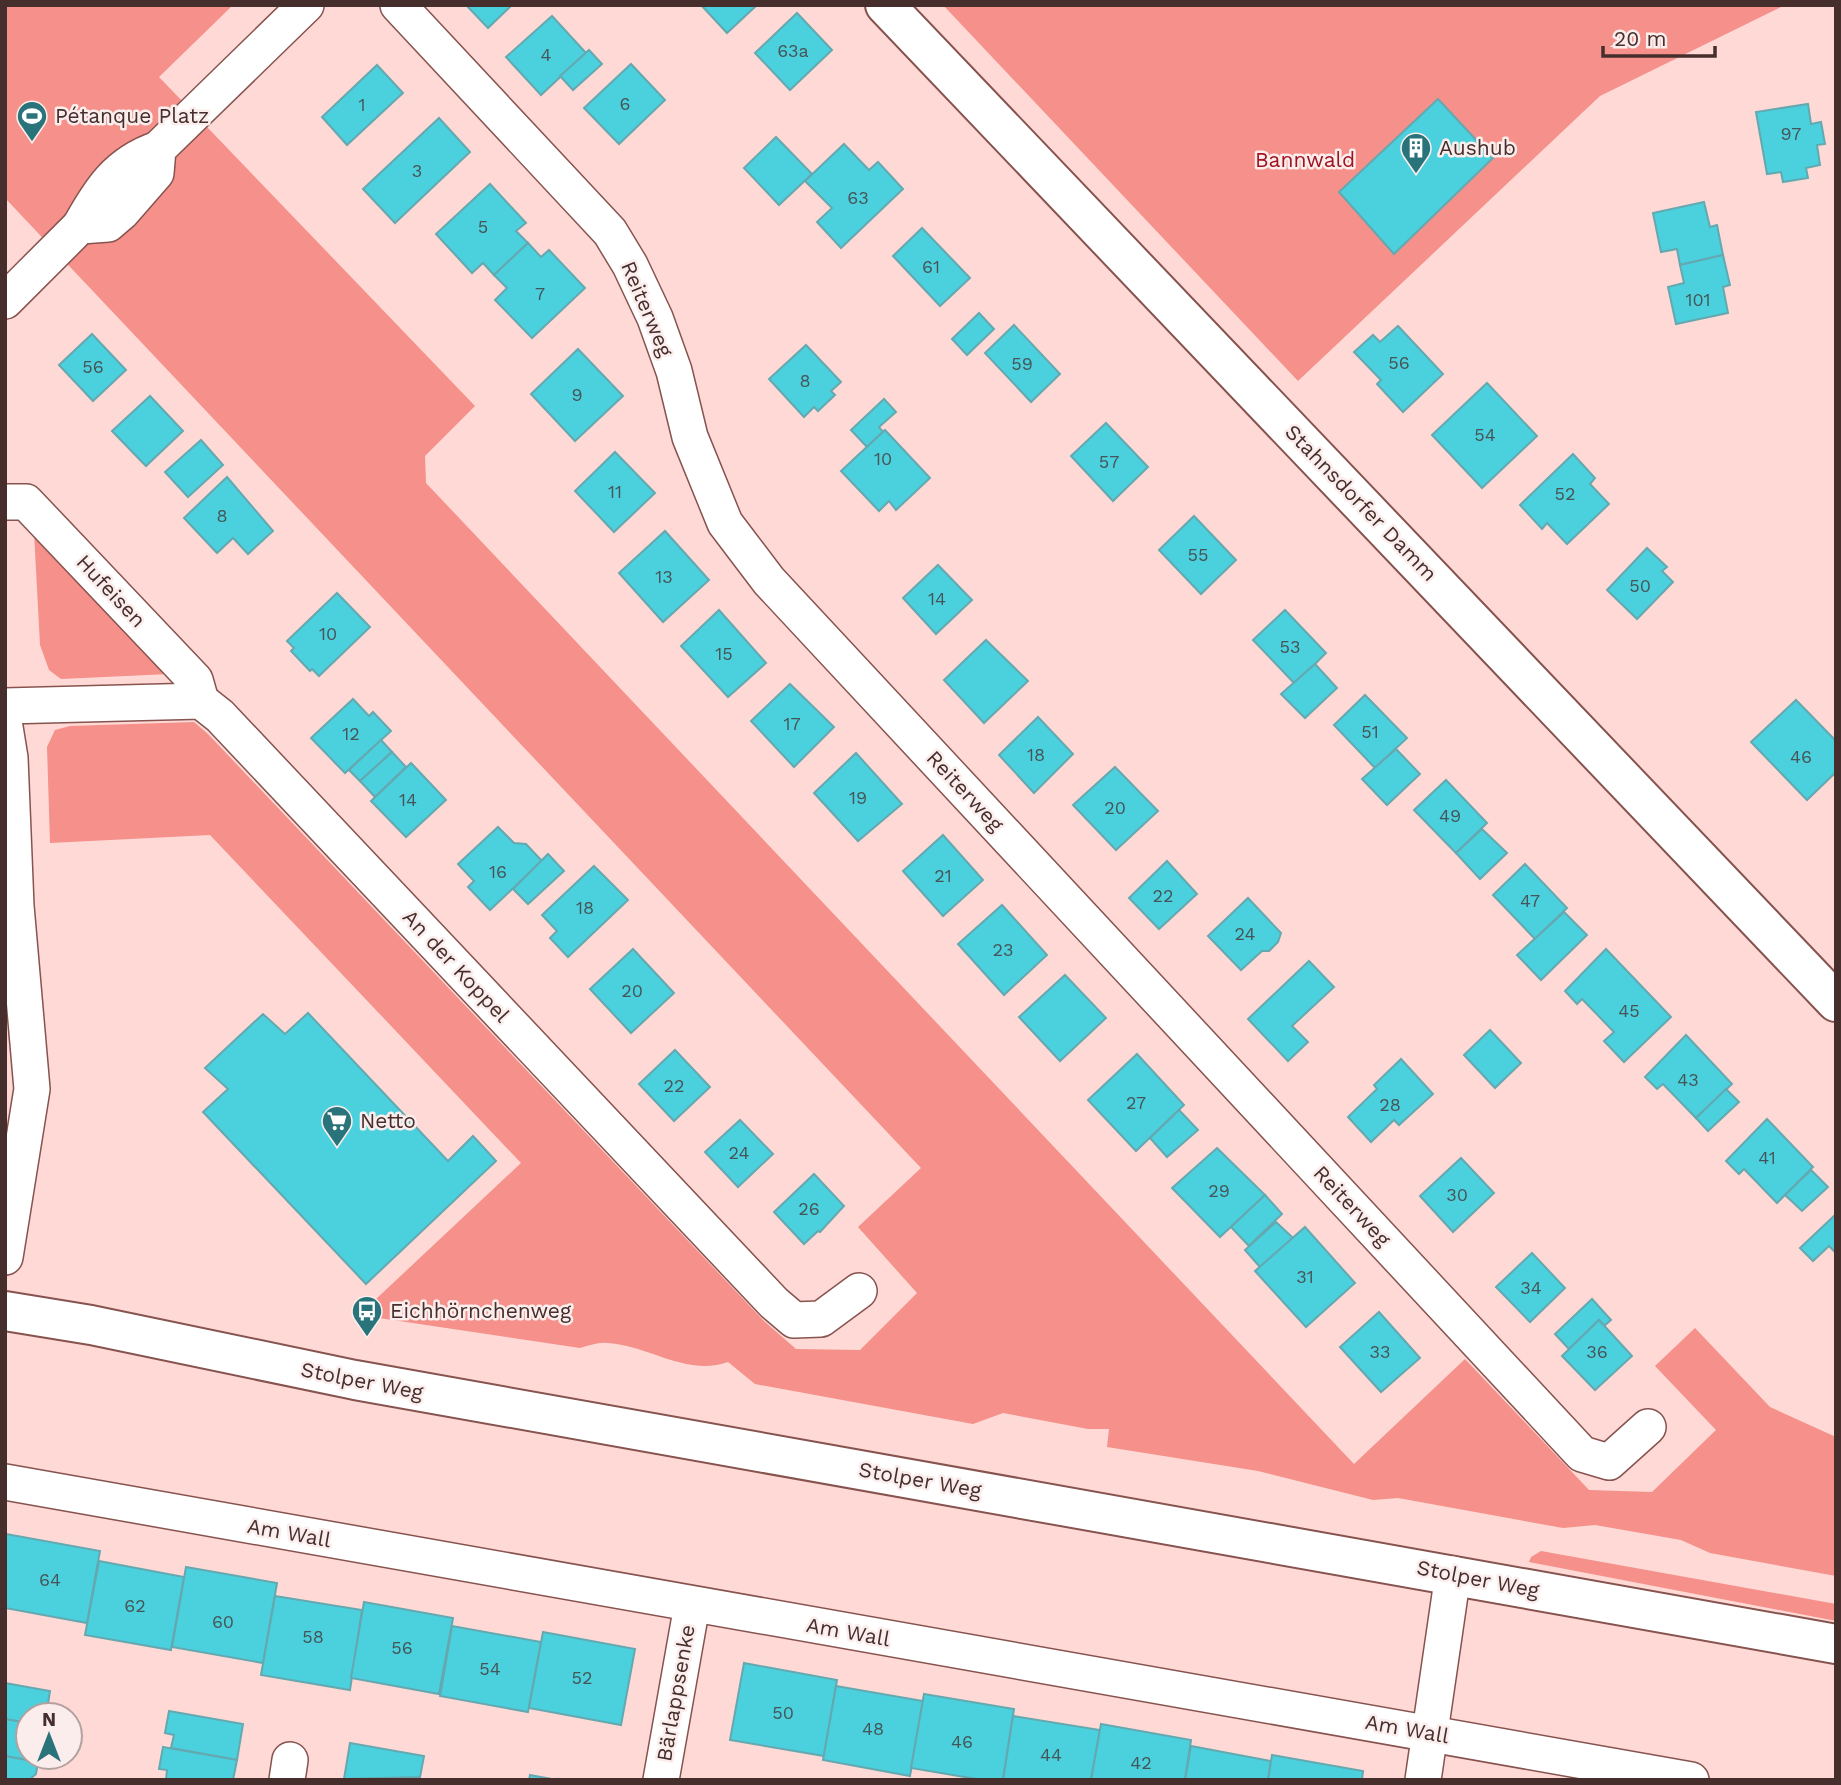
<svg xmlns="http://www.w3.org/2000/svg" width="1841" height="1785" font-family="'Work Sans',sans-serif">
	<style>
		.green { fill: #f5908a }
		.building { fill: #4bd0dd; stroke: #64a8b0; stroke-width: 2 }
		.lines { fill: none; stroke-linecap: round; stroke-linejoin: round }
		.street-casing { stroke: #87534f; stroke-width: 38 }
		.secondary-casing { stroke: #87534f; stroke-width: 42 }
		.street { stroke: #fff; stroke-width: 35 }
		.secondary { stroke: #fff; stroke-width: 38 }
		.labels { text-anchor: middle; stroke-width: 5; stroke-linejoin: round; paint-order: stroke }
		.number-label { font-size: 18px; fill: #465658 }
		.poi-label { font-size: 21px; fill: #452e2c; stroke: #faedec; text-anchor: start }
		.park-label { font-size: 21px; fill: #a11320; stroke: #faedec }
		.street-label { font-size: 21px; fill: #452e2c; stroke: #faedec }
	</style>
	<rect width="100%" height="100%" fill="#fed9d5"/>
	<g class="green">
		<path d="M5 5H233L159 77 475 406 425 456 426 483 1354 1464 1465 1359 1589 1490 1652 1492 1716 1430 1655 1366 1695 1328 1770 1407 1836 1437V1576L1710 1553 1681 1540 1595 1525 1563 1528 1398 1498 1373 1500 1258 1471 1107 1447 1109 1429H1088L1003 1413 973 1424 755 1384 728 1362C687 1377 648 1345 607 1343 598 1342 588 1346 580 1348L359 1315 521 1163 210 835 50 843 47 747 55 730 70 726 194 722 208 734 764 1321 796 1349 860 1350 917 1293 858 1227 921 1168 5 198Z"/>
		<path d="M943 5H1785L1600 96 1298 381Z"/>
		<path d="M34 532 169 674 61 679 49 670 40 645Z"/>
		<path d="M1541 1551 1836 1604V1621L1529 1562 1531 1557Z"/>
	</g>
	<g class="building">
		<path d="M466 5H512L488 28Z"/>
		<path d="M701 5H757L727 33Z"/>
		<path d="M797 13 832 50 790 90 755 53Z"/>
		<path d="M552 16 586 53 541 95 506 57Z"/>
		<path d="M589 50 602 64 573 90 560 76Z"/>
		<path d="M631 64 665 100 619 144 584 108Z"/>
		<path d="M377 65 403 93 347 145 322 117Z"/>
		<path d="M1438 99 1493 158 1394 254 1339 192Z"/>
		<path d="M1808 104 1811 124 1821 122 1825 144 1817 145 1820 165 1806 168 1808 178 1783 182 1781 172 1767 174 1756 112Z"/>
		<path d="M439 118 470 152 395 223 363 189Z"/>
		<path d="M776 137 812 174 779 205 744 168Z"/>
		<path d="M844 144 869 170 878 162 903 189 841 248 817 222 832 208 805 181Z"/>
		<path d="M490 184 526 223 516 231 528 243 494 275 483 263 472 273 436 234Z"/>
		<path d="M1704 202 1710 227 1717 225 1723 255 1680 265 1677 249 1661 252 1653 213Z"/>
		<path d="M922 228 970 278 940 306 893 256Z"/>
		<path d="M528 243 541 257 549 250 585 288 532 338 495 300 507 288 494 275Z"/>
		<path d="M1723 255 1730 285 1723 287 1728 313 1676 324 1668 287 1684 283 1680 265Z"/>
		<path d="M979 313 994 329 967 355 952 339Z"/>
		<path d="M1014 325 1060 374 1031 402 985 353Z"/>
		<path d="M1398 326 1443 374 1403 412 1377 384 1381 380 1354 352 1373 335 1380 342Z"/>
		<path d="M92 334 126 370 93 401 59 365Z"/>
		<path d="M806 345 841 382 831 391 835 395 818 411 814 407 804 417 769 379Z"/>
		<path d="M578 349 623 396 575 441 531 394Z"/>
		<path d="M1487 383 1537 436 1482 488 1432 435Z"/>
		<path d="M150 396 183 431 146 466 112 431Z"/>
		<path d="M884 399 896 412 879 427 883 432 867 447 851 430Z"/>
		<path d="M1106 423 1148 467 1113 501 1071 456Z"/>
		<path d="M885 430 930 478 896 510 889 501 879 511 841 471Z"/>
		<path d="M201 440 223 465 188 497 165 472Z"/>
		<path d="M615 452 655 493 614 532 575 491Z"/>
		<path d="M1573 454 1595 478 1590 484 1609 504 1567 544 1547 523 1542 529 1520 505Z"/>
		<path d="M227 477 273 531 248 554 233 538 217 553 184 518Z"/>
		<path d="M1194 516 1236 560 1201 594 1159 550Z"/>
		<path d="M665 531 709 580 663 622 619 573Z"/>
		<path d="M1647 548 1667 567 1662 571 1673 582 1637 619 1607 590Z"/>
		<path d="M938 565 972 600 936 634 903 598Z"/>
		<path d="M337 593 370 627 319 676 312 669 310 671 291 651 294 648 287 641Z"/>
		<path d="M719 610 766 663 728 697 681 646Z"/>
		<path d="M1285 610 1326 653 1295 684 1253 640Z"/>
		<path d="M986 640 1028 681 984 723 944 680Z"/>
		<path d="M1315 664 1337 688 1305 718 1281 694Z"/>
		<path d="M790 684 834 727 794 767 751 721Z"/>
		<path d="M1365 695 1407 738 1375 768 1334 725Z"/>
		<path d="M353 699 369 716 373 712 391 731 345 773 311 738Z"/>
		<path d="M1796 700 1836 741V772L1807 800 1751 742Z"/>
		<path d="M1038 717 1073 754 1034 793 999 755Z"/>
		<path d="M381 740 392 752 360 781 349 770Z"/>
		<path d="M1396 749 1420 774 1387 805 1362 779Z"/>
		<path d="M392 752 406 767 375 797 360 781Z"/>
		<path d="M856 753 902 804 858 841 814 793Z"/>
		<path d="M411 763 446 800 406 837 371 801Z"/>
		<path d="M1115 767 1158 811 1116 850 1073 805Z"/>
		<path d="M1446 780 1487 823 1456 853 1414 810Z"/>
		<path d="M498 827 514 843 526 844 542 861 490 910 468 887 474 881 458 864Z"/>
		<path d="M1482 829 1507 853 1480 879 1456 853Z"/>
		<path d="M943 835 983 880 943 916 903 871Z"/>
		<path d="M548 854 564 871 528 904 513 889Z"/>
		<path d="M1167 861 1197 894 1159 929 1129 898Z"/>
		<path d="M1525 864 1567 908 1535 939 1493 895Z"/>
		<path d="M594 866 628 900 568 957 550 938 557 931 542 915Z"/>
		<path d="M1248 898 1281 933 1278 942 1269 951H1262L1241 970 1208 936Z"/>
		<path d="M1002 905 1047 955 1004 995 958 944Z"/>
		<path d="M1564 912 1587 935 1541 980 1517 955Z"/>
		<path d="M633 949 674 993 631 1033 590 989Z"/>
		<path d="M1606 949 1671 1017 1624 1062 1604 1041 1614 1032 1582 999 1577 1004 1565 991Z"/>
		<path d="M1309 961 1334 987 1292 1026 1308 1042 1288 1061 1248 1019Z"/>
		<path d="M1065 975 1106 1018 1060 1061 1019 1017Z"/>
		<path d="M308 1013 448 1161 473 1136 496 1161 366 1284 203 1112 228 1089 205 1068 236 1039 263 1014 285 1034Z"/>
		<path d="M1490 1030 1521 1063 1495 1088 1464 1055Z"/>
		<path d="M1686 1035 1732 1084 1696 1118 1663 1084 1657 1089 1645 1077Z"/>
		<path d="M675 1050 710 1087 674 1121 639 1084Z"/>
		<path d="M1137 1054 1184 1105 1136 1151 1088 1100Z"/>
		<path d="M1401 1059 1433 1094 1399 1125 1394 1120 1371 1142 1348 1117 1377 1089 1374 1085Z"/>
		<path d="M1726 1089 1739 1102 1708 1131 1696 1118Z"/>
		<path d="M1179 1110 1198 1130 1167 1157 1150 1138Z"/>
		<path d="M1767 1119 1813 1167 1777 1203 1744 1169 1739 1174 1726 1161Z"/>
		<path d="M740 1120 773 1154 738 1187 705 1152Z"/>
		<path d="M1217 1148 1265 1195 1220 1237 1172 1188Z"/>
		<path d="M1461 1158 1494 1193 1453 1232 1420 1196Z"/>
		<path d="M1811 1170 1828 1187 1802 1211 1785 1195Z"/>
		<path d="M814 1174 844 1206 820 1232 818 1231 804 1244 774 1212Z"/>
		<path d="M1265 1195 1282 1214 1249 1246 1231 1227Z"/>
		<path d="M1836 1214V1253L1829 1246 1813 1261 1800 1248Z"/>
		<path d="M1276 1222 1293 1238 1260 1267 1245 1250Z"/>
		<path d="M1305 1227 1355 1283 1306 1327 1255 1271Z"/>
		<path d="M1532 1253 1565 1288 1530 1322 1496 1287Z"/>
		<path d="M1592 1299 1611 1320 1604 1326 1599 1320 1569 1349 1555 1334Z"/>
		<path d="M1379 1312 1420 1358 1381 1392 1340 1347Z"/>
		<path d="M1599 1320 1632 1356 1595 1390 1562 1356Z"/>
		<path d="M6 1534 100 1551 87 1623 5 1608Z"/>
		<path d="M99 1561 184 1577 171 1650 85 1635Z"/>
		<path d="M186 1567 277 1583 263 1663 172 1647Z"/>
		<path d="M275 1596 362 1610 350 1690 261 1675Z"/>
		<path d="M364 1602 453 1618 439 1694 351 1678Z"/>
		<path d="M452 1626 541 1642 528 1712 440 1696Z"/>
		<path d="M543 1632 635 1649 621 1725 529 1708Z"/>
		<path d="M744 1663 837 1680 824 1756 730 1740Z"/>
		<path d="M5 1683 50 1691 48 1704 40 1709 39 1715H28V1723L5 1719Z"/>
		<path d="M836 1686 923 1701 910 1776 823 1760Z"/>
		<path d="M924 1694 1014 1709 1003 1780H982L911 1768Z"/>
		<path d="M169 1711 243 1724 237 1760 171 1748 174 1735 165 1733Z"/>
		<path d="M1013 1716 1100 1730 1091 1780H1003Z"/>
		<path d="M5 1719 28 1723V1757H32L31 1761 5 1756Z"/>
		<path d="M1101 1724 1191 1740 1185 1780H1091Z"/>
		<path d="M350 1743 424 1756 420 1777 344 1779Z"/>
		<path d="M1191 1746 1271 1761 1268 1780H1185Z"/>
		<path d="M163 1747 237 1760 233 1780H166L167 1770 159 1769Z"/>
		<path d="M1272 1755 1363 1771 1362 1780H1268Z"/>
		<path d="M5 1756 38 1762 36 1774 29 1780H5Z"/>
		<path d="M530 1775 557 1780H529Z"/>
	</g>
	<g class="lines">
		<g class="street-casing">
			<g id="street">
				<path d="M398 5 610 232 630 265 655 318 674 371 690 437 725 523 769 581 1582 1454 1609 1462 1648 1427"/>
				<path d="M80 226C100 190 117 163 158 149"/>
				<path d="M5 301 80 226 108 224 122 212 156 173 158 149 306 5"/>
				<path d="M5 502H26L195 680 201 701"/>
				<path d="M5 706 201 701 220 716 774 1303 794 1320 821 1319 859 1291"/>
				<path d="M5 727 10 758 16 906 32 1089 5 1257"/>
				<path d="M5 1482 1691 1780"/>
				<path d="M287 1780 290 1760"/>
				<path d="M661 1780 692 1605"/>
				<path d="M1423 1780 1453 1574"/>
			</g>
		</g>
		<g class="secondary-casing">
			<g id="secondary">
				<path d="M885 5 1836 1002"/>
				<path d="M5 1311 91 1325 355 1380 1836 1644"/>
			</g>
		</g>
		<use href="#street" class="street"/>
		<use href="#secondary" class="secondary"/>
	</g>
	<defs>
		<g id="stadium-pin" transform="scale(1.575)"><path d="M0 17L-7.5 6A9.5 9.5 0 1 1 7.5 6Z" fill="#29737a" stroke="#faedec"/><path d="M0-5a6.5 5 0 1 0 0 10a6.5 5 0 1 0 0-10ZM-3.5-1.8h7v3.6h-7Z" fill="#fff"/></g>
		<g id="building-pin" transform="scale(1.575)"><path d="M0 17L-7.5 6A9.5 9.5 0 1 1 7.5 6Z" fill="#29737a" stroke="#faedec"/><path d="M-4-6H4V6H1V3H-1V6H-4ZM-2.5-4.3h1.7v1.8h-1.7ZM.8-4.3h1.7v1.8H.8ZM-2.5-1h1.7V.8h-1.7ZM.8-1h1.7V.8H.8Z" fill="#fff"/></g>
		<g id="supermarket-pin" transform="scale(1.575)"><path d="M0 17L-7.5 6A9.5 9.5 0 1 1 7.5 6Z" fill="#29737a" stroke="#faedec"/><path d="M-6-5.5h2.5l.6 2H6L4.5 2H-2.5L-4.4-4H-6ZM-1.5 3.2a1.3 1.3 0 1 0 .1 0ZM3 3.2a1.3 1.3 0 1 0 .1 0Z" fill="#fff"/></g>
		<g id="bus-pin" transform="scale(1.575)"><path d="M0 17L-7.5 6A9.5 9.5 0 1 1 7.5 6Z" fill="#29737a" stroke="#faedec"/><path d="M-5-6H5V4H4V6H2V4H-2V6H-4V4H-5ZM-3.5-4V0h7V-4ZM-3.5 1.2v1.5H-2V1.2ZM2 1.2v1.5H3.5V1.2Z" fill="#fff"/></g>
	</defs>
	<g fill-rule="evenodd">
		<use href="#stadium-pin" x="32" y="116"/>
		<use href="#building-pin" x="1416" y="148"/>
		<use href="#supermarket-pin" x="337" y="1121"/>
		<use href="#bus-pin" x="367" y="1311"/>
	</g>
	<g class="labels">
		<g class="number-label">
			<text x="793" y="57">63a</text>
			<text x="546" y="61">4</text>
			<text x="625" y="110">6</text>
			<text x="362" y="111">1</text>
			<text x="1791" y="140">97</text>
			<text x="417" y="177">3</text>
			<text x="858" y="204">63</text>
			<text x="483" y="233">5</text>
			<text x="931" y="273">61</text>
			<text x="540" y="300">7</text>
			<text x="1698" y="306">101</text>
			<text x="1399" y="369">56</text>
			<text x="1022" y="370">59</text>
			<text x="93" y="373">56</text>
			<text x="805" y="387">8</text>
			<text x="577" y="401">9</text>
			<text x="1485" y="441">54</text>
			<text x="883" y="465">10</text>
			<text x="1109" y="468">57</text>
			<text x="615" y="498">11</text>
			<text x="1565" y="500">52</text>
			<text x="222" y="522">8</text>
			<text x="1198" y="561">55</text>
			<text x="664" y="583">13</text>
			<text x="1640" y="592">50</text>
			<text x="937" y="605">14</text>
			<text x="328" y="640">10</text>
			<text x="1290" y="653">53</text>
			<text x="724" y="660">15</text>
			<text x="792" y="730">17</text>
			<text x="1370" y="738">51</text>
			<text x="351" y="740">12</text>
			<text x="1036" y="761">18</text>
			<text x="1801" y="763">46</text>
			<text x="858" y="804">19</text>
			<text x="408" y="806">14</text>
			<text x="1115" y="814">20</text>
			<text x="1450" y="822">49</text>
			<text x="498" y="878">16</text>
			<text x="943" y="882">21</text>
			<text x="1163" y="902">22</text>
			<text x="1530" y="907">47</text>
			<text x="585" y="914">18</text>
			<text x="1245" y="940">24</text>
			<text x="1003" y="956">23</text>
			<text x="632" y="997">20</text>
			<text x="1629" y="1017">45</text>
			<text x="1688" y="1086">43</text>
			<text x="674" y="1092">22</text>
			<text x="1136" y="1109">27</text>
			<text x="1390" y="1111">28</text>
			<text x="739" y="1159">24</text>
			<text x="1767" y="1164">41</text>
			<text x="1219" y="1197">29</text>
			<text x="1457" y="1201">30</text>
			<text x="809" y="1215">26</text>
			<text x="1305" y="1283">31</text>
			<text x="1531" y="1294">34</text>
			<text x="1380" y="1358">33</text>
			<text x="1597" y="1358">36</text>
			<text x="50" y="1586">64</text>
			<text x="135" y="1612">62</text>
			<text x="223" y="1628">60</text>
			<text x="313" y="1643">58</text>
			<text x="402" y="1654">56</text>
			<text x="490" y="1675">54</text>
			<text x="582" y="1684">52</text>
			<text x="783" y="1719">50</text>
			<text x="873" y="1735">48</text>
			<text x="962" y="1748">46</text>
			<text x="1051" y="1761">44</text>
			<text x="1141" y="1769">42</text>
		</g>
		<g class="poi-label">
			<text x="55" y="123">Pétanque Platz</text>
			<text x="1439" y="155">Aushub</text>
			<text x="360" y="1128">Netto</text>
			<text x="390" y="1318">Eichhörnchenweg</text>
		</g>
		<g class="park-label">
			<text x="1305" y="167">Bannwald</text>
		</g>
		<g class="street-label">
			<text transform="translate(647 309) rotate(67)" y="7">Reiterweg</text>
			<text transform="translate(1361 503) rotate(46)" y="7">Stahnsdorfer Damm</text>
			<text transform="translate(111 591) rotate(47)" y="7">Hufeisen</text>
			<text transform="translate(965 791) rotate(47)" y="7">Reiterweg</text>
			<text transform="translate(456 966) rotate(47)" y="7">An der Koppel</text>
			<text transform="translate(1352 1206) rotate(47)" y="7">Reiterweg</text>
			<text transform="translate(362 1381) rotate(11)" y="7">Stolper Weg</text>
			<text transform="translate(920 1480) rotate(10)" y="7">Stolper Weg</text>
			<text transform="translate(289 1533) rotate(10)" y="7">Am Wall</text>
			<text transform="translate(1478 1579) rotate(11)" y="7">Stolper Weg</text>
			<text transform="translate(848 1632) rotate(10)" y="7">Am Wall</text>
			<text transform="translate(676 1693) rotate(-80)" y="7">Bärlappsenke</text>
			<text transform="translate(1407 1729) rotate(10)" y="7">Am Wall</text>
		</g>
	</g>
	<rect width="1841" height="1785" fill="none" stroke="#452e2c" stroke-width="14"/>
	<g transform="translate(49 1736)"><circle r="33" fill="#faedec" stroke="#b2a19f" stroke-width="2"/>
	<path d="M0-5L12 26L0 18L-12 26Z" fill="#29737a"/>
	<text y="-10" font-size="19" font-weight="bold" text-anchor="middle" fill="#452e2c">N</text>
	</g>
	<path d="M1603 46v10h112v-10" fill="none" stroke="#452e2c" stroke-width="3.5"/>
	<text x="1614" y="46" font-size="21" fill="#452e2c" stroke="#faedec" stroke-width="5" paint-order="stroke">20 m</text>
</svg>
